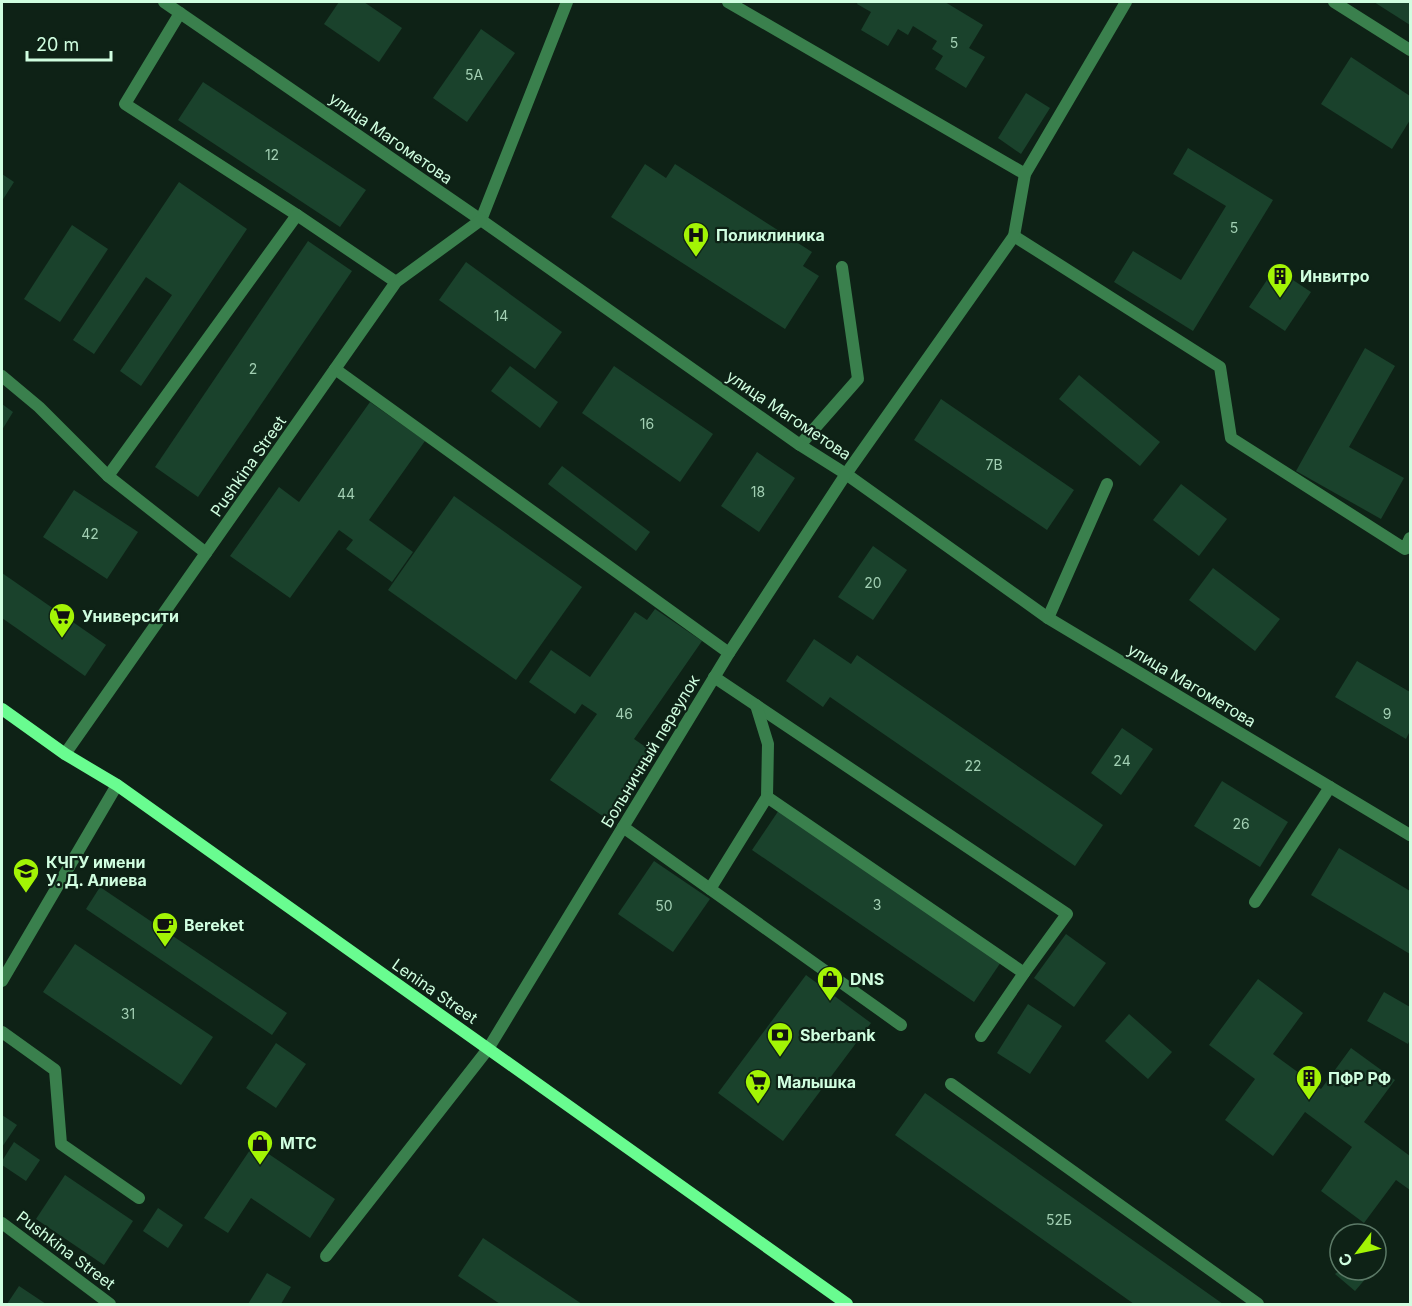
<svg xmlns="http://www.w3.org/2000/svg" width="1412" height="1306" font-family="Inter,sans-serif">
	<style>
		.building { fill: #1a422c }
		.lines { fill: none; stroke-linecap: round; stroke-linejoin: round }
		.lane { stroke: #3a804d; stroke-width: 12 }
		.street { stroke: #3a804d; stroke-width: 12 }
		.secondary { stroke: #69fc90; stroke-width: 12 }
		.labels { text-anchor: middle; stroke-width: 4.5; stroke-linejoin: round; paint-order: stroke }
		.number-label { font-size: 14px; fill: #a2cfb3 }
		.street-label { font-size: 16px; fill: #d0fee0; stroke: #0e2216 }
		.poi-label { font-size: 16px; font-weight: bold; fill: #d0fee0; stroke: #0e2216; text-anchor: start }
	</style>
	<rect width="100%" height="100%" fill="#0e2216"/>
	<g class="building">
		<path d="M339 2H364L402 28 379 62 324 24Z"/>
		<path d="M858 2H945L983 25 969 48 985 57 966 88 935 69 943 56 932 49 937 41 913 26 908 35 898 29 888 46 861 30 871 12 857 4Z"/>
		<path d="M1374 2H1410V25Z"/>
		<path d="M481 29 515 53 467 122 433 98Z"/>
		<path d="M1351 57 1410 96V120L1392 149 1321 104Z"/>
		<path d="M203 82 366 190 340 227 178 120Z"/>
		<path d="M1026 93 1050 108 1021 154 998 138Z"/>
		<path d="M1188 148 1273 200 1193 331 1114 282 1133 251 1181 280 1226 206 1173 174Z"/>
		<path d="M645 164 666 178 675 164 812 252 803 266 819 276 785 329 611 217Z"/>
		<path d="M2 174 14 182 2 201Z"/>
		<path d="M179 182 247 229 141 386 120 371 172 295 146 277 94 354 73 340Z"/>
		<path d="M72 225 108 249 60 322 24 299Z"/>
		<path d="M308 241 352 271 198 497 155 467Z"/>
		<path d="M466 262 562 332 535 369 439 300Z"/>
		<path d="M1275 268 1311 292 1285 331 1249 307Z"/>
		<path d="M1365 348 1395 366 1349 447 1404 478 1381 519 1296 471Z"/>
		<path d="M510 366 558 402 540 428 491 391Z"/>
		<path d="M614 366 713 434 680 482 582 413Z"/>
		<path d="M1079 375 1160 442 1140 466 1059 399Z"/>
		<path d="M941 399 1074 490 1047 530 914 440Z"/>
		<path d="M370 402 425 441 369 520 413 552 392 582 346 549 353 540 339 530 290 598 230 556 279 487 299 502Z"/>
		<path d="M2 404 13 412 2 430Z"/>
		<path d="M757 452 795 478 759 532 721 506Z"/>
		<path d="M562 466 650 532 636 551 548 484Z"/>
		<path d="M1181 484 1227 519 1199 556 1153 520Z"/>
		<path d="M74 490 138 532 107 579 43 537Z"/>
		<path d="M454 496 582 587 516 680 388 590Z"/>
		<path d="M873 546 907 570 873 620 838 597Z"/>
		<path d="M1213 568 1280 619 1255 651 1189 600Z"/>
		<path d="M2 573 106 645 85 676 2 618Z"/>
		<path d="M655 609 702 641 634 739 653 752 607 819 550 780 597 714 582 704 575 714 529 682 551 650 590 677 635 612 647 620Z"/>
		<path d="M814 639 851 664 857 655 1103 825 1075 866 830 697 823 707 786 681Z"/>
		<path d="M1357 661 1410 692V731L1406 739 1335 697Z"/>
		<path d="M1122 728 1153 749 1121 795 1091 773Z"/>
		<path d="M1222 781 1288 822 1260 867 1194 826Z"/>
		<path d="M781 807 1003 959 974 1002 752 850Z"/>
		<path d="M1339 848 1410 891V954L1311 895Z"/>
		<path d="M654 861 710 899 673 952 618 914Z"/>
		<path d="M100 887 287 1013 272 1035 86 909Z"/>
		<path d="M1066 934 1106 963 1074 1007 1034 978Z"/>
		<path d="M75 944 213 1037 181 1085 43 992Z"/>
		<path d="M806 975 871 1023 783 1141 718 1093Z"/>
		<path d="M1258 979 1303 1013 1273 1054 1321 1089 1351 1048 1395 1080 1364 1122 1410 1156V1190L1396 1180 1364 1223 1321 1191 1352 1147 1305 1112 1273 1156 1225 1120 1255 1079 1209 1045Z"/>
		<path d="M1384 992 1410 1007V1039L1408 1044 1367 1021Z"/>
		<path d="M1028 1004 1062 1026 1030 1074 997 1053Z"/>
		<path d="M1129 1014 1172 1052 1148 1079 1105 1041Z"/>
		<path d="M276 1043 306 1064 276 1108 246 1088Z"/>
		<path d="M925 1093 1223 1304H1134L895 1135Z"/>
		<path d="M2 1115 17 1125 2 1147Z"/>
		<path d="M14 1142 40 1160 26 1181 2 1165V1161Z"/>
		<path d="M254 1144 335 1199 310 1238 251 1198 228 1233 204 1218Z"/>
		<path d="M65 1175 133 1221 104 1265 36 1219Z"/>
		<path d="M158 1208 183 1225 168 1248 143 1231Z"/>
		<path d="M483 1238 582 1304H500L458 1276Z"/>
		<path d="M1340 1270H1373L1355 1291 1335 1274Z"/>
		<path d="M267 1273 291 1287 281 1304H248Z"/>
		<path d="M19 1286 46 1304H7Z"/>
	</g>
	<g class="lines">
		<g class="lane">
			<path d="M728 2 1025 174"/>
			<path d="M1334 2 1410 50"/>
			<path d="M180 13 125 104 297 215"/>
			<path d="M481 220 567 2"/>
			<path d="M1014 236 1220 367 1231 438 1405 549 1410 538"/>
			<path d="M335 369 729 653"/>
			<path d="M2 376 39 407 108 476"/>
			<path d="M800 445 858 379 842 267"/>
			<path d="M846 474 1014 236 1025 174 1126 2"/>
			<path d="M206 553 108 476 297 215 396 282"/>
			<path d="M1048 618 1107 484"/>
			<path d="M714 677 1067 914 1024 973"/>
			<path d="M756 705 768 744 767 797"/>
			<path d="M623 827 901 1025"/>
			<path d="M710 889 767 797 1024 973 981 1036"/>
			<path d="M1255 902 1330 787"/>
			<path d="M2 1032 55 1070 61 1144 139 1198"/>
			<path d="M951 1084 1258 1304"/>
			<path d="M326 1256 488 1049"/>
		</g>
		<g class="street">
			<path d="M164 2 481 220 800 445 846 474 1048 618 1410 835"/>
			<path d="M65 754 396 282 481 220"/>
			<path d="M2 981 117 785"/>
			<path d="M488 1049 729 653 846 474"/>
			<path d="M2 1223 110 1304"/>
		</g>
		<path class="secondary" d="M2 709 65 754 117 785 847 1304"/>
	</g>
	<defs>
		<g id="hospital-pin" transform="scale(1.35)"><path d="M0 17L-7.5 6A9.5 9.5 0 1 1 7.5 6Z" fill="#a3f405" stroke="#0e2216"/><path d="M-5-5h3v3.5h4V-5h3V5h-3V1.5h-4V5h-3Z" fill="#111"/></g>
		<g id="building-pin" transform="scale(1.35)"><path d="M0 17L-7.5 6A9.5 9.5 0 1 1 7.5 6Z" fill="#a3f405" stroke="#0e2216"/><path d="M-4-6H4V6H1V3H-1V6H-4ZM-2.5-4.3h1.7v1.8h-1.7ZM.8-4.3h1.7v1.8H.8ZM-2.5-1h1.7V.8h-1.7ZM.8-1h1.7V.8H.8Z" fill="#111"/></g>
		<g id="supermarket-pin" transform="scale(1.35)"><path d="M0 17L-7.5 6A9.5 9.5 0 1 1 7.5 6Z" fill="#a3f405" stroke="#0e2216"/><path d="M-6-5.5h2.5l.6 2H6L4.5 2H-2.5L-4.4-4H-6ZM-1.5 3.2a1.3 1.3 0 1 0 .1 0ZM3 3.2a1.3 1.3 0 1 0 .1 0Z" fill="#111"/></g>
		<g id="university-pin" transform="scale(1.35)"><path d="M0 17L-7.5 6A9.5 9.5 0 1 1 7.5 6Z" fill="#a3f405" stroke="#0e2216"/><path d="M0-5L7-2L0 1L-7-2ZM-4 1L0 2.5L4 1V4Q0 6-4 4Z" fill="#111"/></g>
		<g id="cafe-pin" transform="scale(1.35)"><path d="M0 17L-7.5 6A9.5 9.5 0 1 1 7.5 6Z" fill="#a3f405" stroke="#0e2216"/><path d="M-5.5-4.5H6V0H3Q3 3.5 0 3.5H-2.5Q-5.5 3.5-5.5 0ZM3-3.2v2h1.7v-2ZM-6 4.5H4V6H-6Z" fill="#111"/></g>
		<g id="shop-pin" transform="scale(1.35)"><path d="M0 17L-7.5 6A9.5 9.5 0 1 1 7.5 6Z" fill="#a3f405" stroke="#0e2216"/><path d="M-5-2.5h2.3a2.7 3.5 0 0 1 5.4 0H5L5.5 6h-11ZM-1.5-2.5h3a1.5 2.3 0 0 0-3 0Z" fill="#111"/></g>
		<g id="bank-pin" transform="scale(1.35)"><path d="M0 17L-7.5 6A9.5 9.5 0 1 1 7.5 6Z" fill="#a3f405" stroke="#0e2216"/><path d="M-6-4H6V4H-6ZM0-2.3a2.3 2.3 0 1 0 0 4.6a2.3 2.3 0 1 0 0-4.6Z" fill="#111"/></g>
	</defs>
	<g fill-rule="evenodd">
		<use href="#hospital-pin" x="696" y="235"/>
		<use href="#building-pin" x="1280" y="276"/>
		<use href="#supermarket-pin" x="62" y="616"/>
		<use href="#university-pin" x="26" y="871"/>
		<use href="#cafe-pin" x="165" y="925"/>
		<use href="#shop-pin" x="830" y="979"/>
		<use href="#bank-pin" x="780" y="1035"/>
		<use href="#building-pin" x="1309" y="1078"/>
		<use href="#supermarket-pin" x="758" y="1082"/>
		<use href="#shop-pin" x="260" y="1143"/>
	</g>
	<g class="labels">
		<g class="number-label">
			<text x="954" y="48">5</text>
			<text x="474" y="80">5А</text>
			<text x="272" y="160">12</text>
			<text x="1234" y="233">5</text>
			<text x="501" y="321">14</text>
			<text x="253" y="374">2</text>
			<text x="647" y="429">16</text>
			<text x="994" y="470">7В</text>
			<text x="758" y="497">18</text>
			<text x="346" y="499">44</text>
			<text x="90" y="539">42</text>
			<text x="873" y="588">20</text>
			<text x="624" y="719">46</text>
			<text x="1387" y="719">9</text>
			<text x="1122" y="766">24</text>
			<text x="973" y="771">22</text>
			<text x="1241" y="829">26</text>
			<text x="877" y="910">3</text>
			<text x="664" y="911">50</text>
			<text x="128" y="1019">31</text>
			<text x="1059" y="1225">52Б</text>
		</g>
		<g class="street-label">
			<text transform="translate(391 138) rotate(35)" y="6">улица Магометова</text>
			<text transform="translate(789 415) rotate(34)" y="6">улица Магометова</text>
			<text transform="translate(248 466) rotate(-55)" y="6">Pushkina Street</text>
			<text transform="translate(1192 685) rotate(31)" y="6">улица Магометова</text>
			<text transform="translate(650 751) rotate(-59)" y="6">Больничный переулок</text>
			<text transform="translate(435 991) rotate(35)" y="6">Lenina Street</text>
			<text transform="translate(66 1250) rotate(37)" y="6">Pushkina Street</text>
		</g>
		<g class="poi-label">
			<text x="716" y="241">Поликлиника</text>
			<text x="1300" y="282">Инвитро</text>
			<text x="82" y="622">Университи</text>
			<text x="46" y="868">КЧГУ имени<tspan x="46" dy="18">У. Д. Алиева</tspan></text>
			<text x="184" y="931">Bereket</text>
			<text x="850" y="985">DNS</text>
			<text x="800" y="1041">Sberbank</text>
			<text x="1328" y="1084">ПФР РФ</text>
			<text x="777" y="1088">Малышка</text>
			<text x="280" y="1149">МТС</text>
		</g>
	</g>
	<rect width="1412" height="1306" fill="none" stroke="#d0fee0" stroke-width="6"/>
	<g transform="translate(1358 1252) rotate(238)"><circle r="28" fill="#0e2216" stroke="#5c7a67" stroke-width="1.5"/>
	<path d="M0-4.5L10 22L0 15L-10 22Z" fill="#a3f405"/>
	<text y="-9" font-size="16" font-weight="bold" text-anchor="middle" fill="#d0fee0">С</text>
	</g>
	<path d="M27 51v9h84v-9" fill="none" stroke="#d0fee0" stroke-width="3"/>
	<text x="36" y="51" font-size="18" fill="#d0fee0" stroke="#0e2216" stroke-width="4.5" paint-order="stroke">20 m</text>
</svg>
